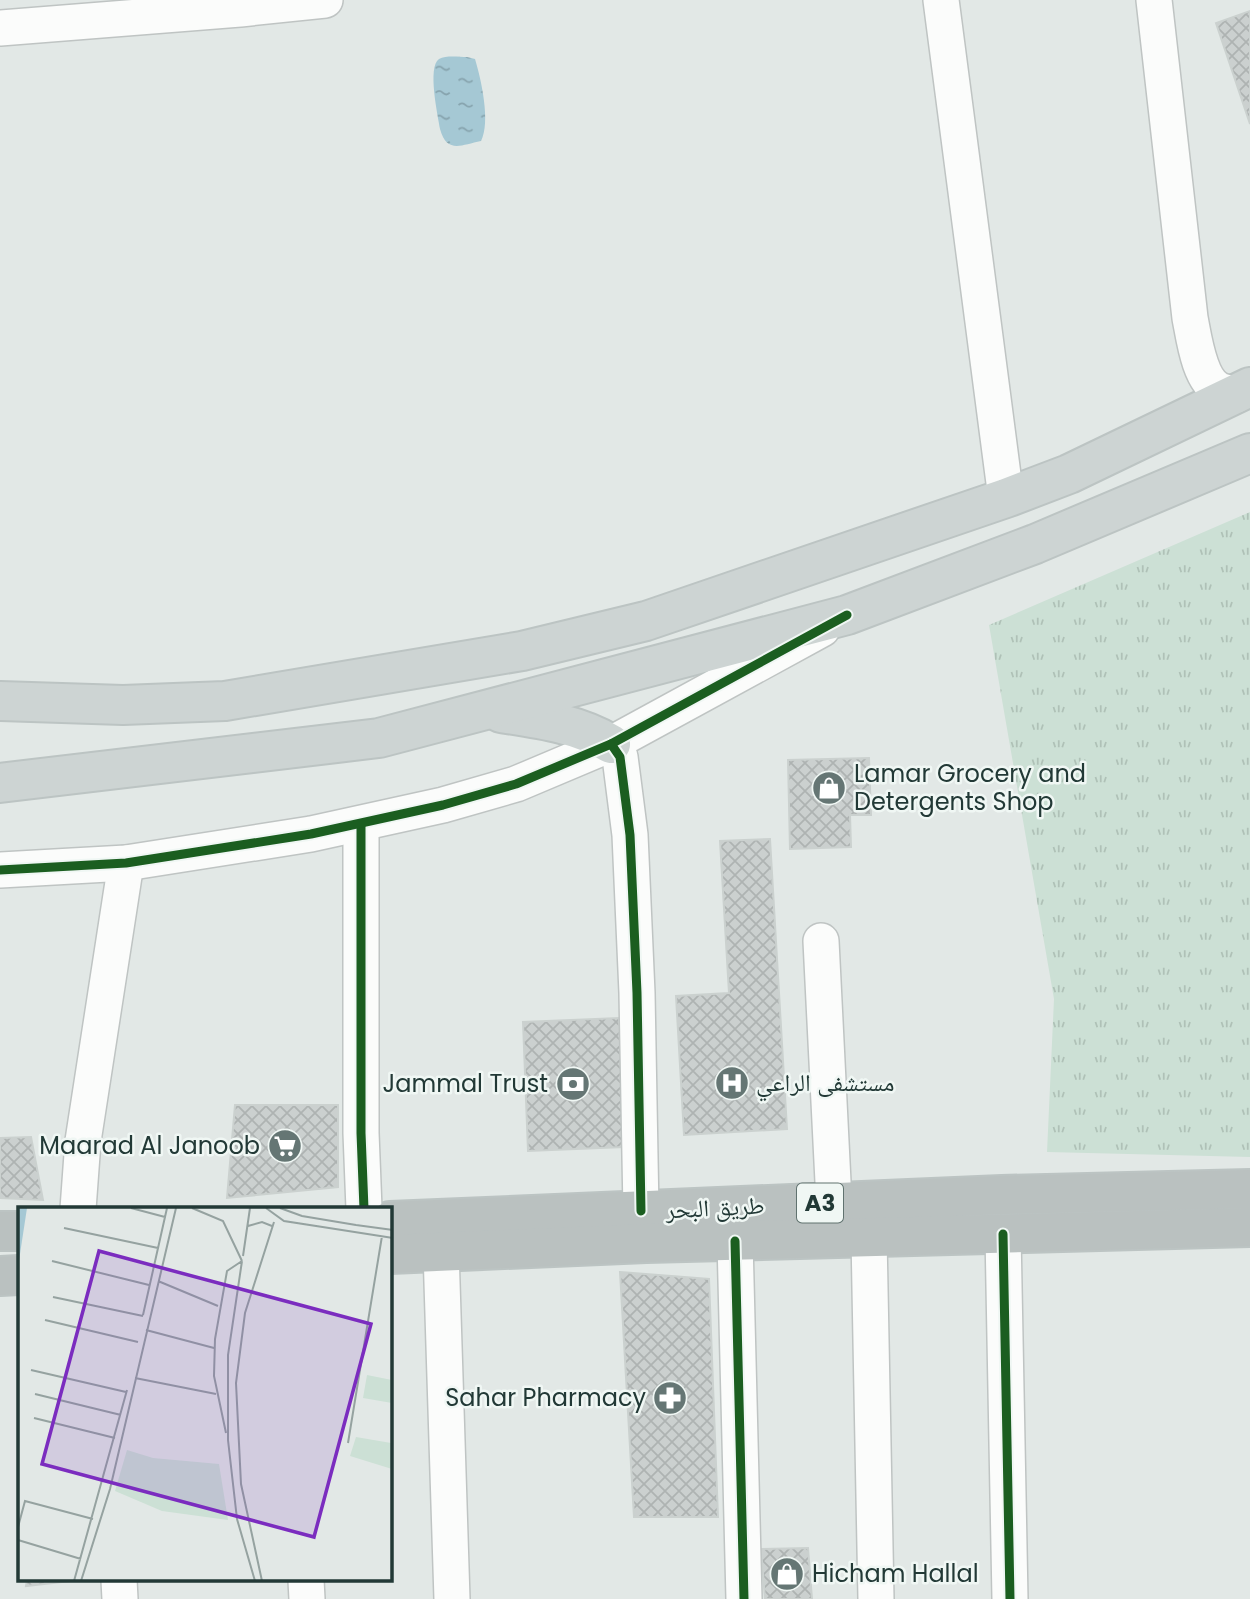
<svg xmlns="http://www.w3.org/2000/svg" width="1250" height="1599" font-family="Poppins,'Noto Naskh Arabic',sans-serif">
	<style>
		.grass { fill: url(#grass-tufts) }
		.water { fill: url(#water-ripples) }
		.building { fill: url(#building-cross-hatch); stroke: #cbd1cf; stroke-width: 2 }
		.lines { fill: none; stroke-linecap: round; stroke-linejoin: round }
		.minor-casing { stroke: #bfc4c3; stroke-width: 38 }
		.major-casing { stroke: #bcc4c3; stroke-width: 42 }
		.highway-casing { stroke: #bcc4c3; stroke-width: 42 }
		.minor { stroke: #fbfcfb; stroke-width: 35 }
		.major { stroke: #cdd4d3; stroke-width: 38 }
		.highway { stroke: #bac1c0; stroke-width: 38 }
		.cycleway-casing { stroke: #f0f7f4; stroke-width: 13 }
		.cycleway { stroke: #1b5e20; stroke-width: 9 }
		.labels { text-anchor: middle; stroke-width: 5; stroke-linejoin: round; paint-order: stroke }
		.shield { fill: #f0f7f4; stroke: #60726f; stroke-width: 2 }
		.shield-label { font-size: 23px; font-weight: bold; fill: #223936 }
		.poi-label { font-size: 24px; fill: #223936; stroke: #f0f7f4; text-anchor: start }
		.street-label { font-size: 24px; fill: #223936; stroke: #f0f7f4 }
		.inset-road { fill: none; stroke: #95a2a0; stroke-width: 2 }
		.view { fill: #7b2cbf; fill-opacity: 0.15; stroke: #7b2cbf; stroke-width: 3.5 }
		.inset-edge { fill: none; stroke: #223936; stroke-width: 3.5 }
	</style>
	<defs>
		<pattern id="grass-tufts" width="24" height="20" patternUnits="userSpaceOnUse" patternTransform="scale(1.75)"><rect width="24" height="20" fill="#cce0d5"/><path d="M3 7l-1-3M5 7V3M7 7l1-3M15 17l-1-3M17 17v-4M19 17l1-3" fill="none" stroke="#afc1b7"/></pattern>
		<pattern id="water-ripples" width="26" height="14" patternUnits="userSpaceOnUse" patternTransform="scale(1.75)"><rect width="26" height="14" fill="#a5c8d4"/><path d="M2 4q2-2 4 0t4 0M15 11q2-2 4 0t4 0" fill="none" stroke="#86a3ad"/></pattern>
		<pattern id="building-cross-hatch" width="8" height="8" patternUnits="userSpaceOnUse" patternTransform="scale(1.75)"><rect width="8" height="8" fill="#cbd0cf"/><path d="M0 0l8 8M0 8l8-8" fill="none" stroke="#aeb3b2"/></pattern>
	</defs>
	<rect width="100%" height="100%" fill="#e2e8e6"/>
	<path class="grass" d="M1250 512V1157L1047 1152 1054 999 989 625Z"/>
	<path class="water" d="M467 57 475 59C481 79 491 122 481 141 461 145 447 154 440 129 438 116 427 67 439 59 446 55 459 57 467 57Z"/>
	<g class="building">
		<path d="M1250 11V124L1216 23Z"/>
		<path d="M869 758 871 815H850L851 847 790 849 788 760Z"/>
		<path d="M770 839 787 1129 684 1135 676 996 729 993 720 841Z"/>
		<path d="M619 1018 624 1147 528 1151 523 1022Z"/>
		<path d="M235 1105H338V1187L227 1198Z"/>
		<path d="M31 1137 43 1200 0 1198V1138Z"/>
		<path d="M620 1272 709 1279 718 1517H634Z"/>
		<path d="M808 1548 812 1599H765L761 1549Z"/>
		<path d="M27 1580H79L26 1586Z"/>
	</g>
	<g class="lines">
		<g class="minor-casing">
			<g id="minor">
				<path d="M941 0 1006 498"/>
				<path d="M1154 0 1190 318C1194 338 1199 380 1219 390 1224 392 1231 393 1236 395"/>
				<path d="M0 28 240 9 325 0"/>
				<path d="M611 744 620 757 630 835 637 993 641 1211"/>
				<path d="M361 824V1133L364 1209"/>
				<path d="M0 870 126 863 311 834 443 805 516 784 611 744 822 629"/>
				<path d="M821 941 834 1202"/>
				<path d="M78 1209 83 1141 126 863"/>
				<path d="M1003 1234 1010 1599"/>
				<path d="M869 1237 876 1599"/>
				<path d="M735 1241 744 1599"/>
				<path d="M441 1251 452 1599"/>
				<path d="M119 1580 120 1599"/>
				<path d="M306 1580 307 1599"/>
			</g>
		</g>
		<g class="major-casing">
			<g id="major">
				<path d="M0 701 123 705 225 701 522 651 646 621 1006 498 1069 474 1250 387"/>
				<path d="M501 713C540 719 578 724 611 744"/>
				<path d="M0 783 379 738 847 615 1035 544 1250 453"/>
			</g>
		</g>
		<g class="highway-casing">
			<g id="highway">
				<path d="M390 1221 1002 1195 1250 1189"/>
				<path d="M0 1231H19"/>
				<path d="M390 1254 646 1243 1250 1227"/>
				<path d="M0 1276 19 1275"/>
			</g>
		</g>
		<use href="#minor" class="minor"/>
		<use href="#major" class="major"/>
		<use href="#highway" class="highway"/>
		<g class="cycleway-casing">
			<g id="cycleway">
				<path d="M611 744 620 757 630 835 637 993 641 1211"/>
				<path d="M361 824V1133L364 1209"/>
				<path d="M0 870 126 863 311 834 443 805 516 784 611 744 847 615"/>
				<path d="M1003 1234 1010 1599"/>
				<path d="M735 1241 744 1599"/>
			</g>
		</g>
		<use href="#cycleway" class="cycleway"/>
	</g>
	<defs>
		<g id="shop-disc" transform="scale(1.75)"><circle r="9.5" fill="#657674" stroke="#f0f7f4"/><path d="M-5-2.5h2.3a2.7 3.5 0 0 1 5.4 0H5L5.5 6h-11ZM-1.5-2.5h3a1.5 2.3 0 0 0-3 0Z" fill="#fff"/></g>
		<g id="hospital-disc" transform="scale(1.75)"><circle r="9.5" fill="#657674" stroke="#f0f7f4"/><path d="M-5-5h3v3.5h4V-5h3V5h-3V1.5h-4V5h-3Z" fill="#fff"/></g>
		<g id="bank-disc" transform="scale(1.75)"><circle r="9.5" fill="#657674" stroke="#f0f7f4"/><path d="M-6-4H6V4H-6ZM0-2.3a2.3 2.3 0 1 0 0 4.6a2.3 2.3 0 1 0 0-4.6Z" fill="#fff"/></g>
		<g id="supermarket-disc" transform="scale(1.75)"><circle r="9.5" fill="#657674" stroke="#f0f7f4"/><path d="M-6-5.5h2.5l.6 2H6L4.5 2H-2.5L-4.4-4H-6ZM-1.5 3.2a1.3 1.3 0 1 0 .1 0ZM3 3.2a1.3 1.3 0 1 0 .1 0Z" fill="#fff"/></g>
		<g id="pharmacy-disc" transform="scale(1.75)"><circle r="9.5" fill="#657674" stroke="#f0f7f4"/><path d="M-2-6h4v4h4v4h-4v4h-4v-4h-4v-4h4Z" fill="#fff"/></g>
	</defs>
	<g fill-rule="evenodd">
		<use href="#shop-disc" x="829" y="788"/>
		<use href="#hospital-disc" x="732" y="1083"/>
		<use href="#bank-disc" x="573" y="1084"/>
		<use href="#supermarket-disc" x="285" y="1146"/>
		<use href="#pharmacy-disc" x="670" y="1398"/>
		<use href="#shop-disc" x="787" y="1574"/>
	</g>
	<g class="labels">
		<rect class="shield" x="797" y="1183.5" width="46" height="39" rx="5"/>
		<g class="shield-label">
			<text x="820" y="1211">A3</text>
		</g>
		<g class="poi-label">
			<text x="854" y="782">Lamar Grocery and<tspan x="854" dy="28">Detergents Shop</tspan></text>
			<text x="756" y="1091">مستشفى الراعي</text>
			<text x="548" y="1092" text-anchor="end">Jammal Trust</text>
			<text x="260" y="1154" text-anchor="end">Maarad Al Janoob</text>
			<text x="646" y="1406" text-anchor="end">Sahar Pharmacy</text>
			<text x="812" y="1582">Hicham Hallal</text>
		</g>
		<g class="street-label">
			<text transform="translate(715 1208) rotate(-3)" y="8">طريق البحر</text>
		</g>
	</g>
	<g transform="translate(18 1207)">
		<rect width="374" height="374" fill="#e2e8e6"/>
		<path d="M349 168 374 173V196L345 191ZM338 230 373 236 374 231V262L332 249ZM109 243 135 251 201 257 210 313 144 304 97 284Z" fill="#cce0d5"/>
		<path d="M0 1H9L0 60Z" fill="#a5c8d4"/>
		<path class="inset-road" d="M113 1 147 10M174 1 205 14 224 54M248 1 266 14 311 21M262 1 284 9 338 18M338 18 375 23M230 19 244 15 254 19M46 21 140 41M311 21 375 31M225 49 232 1M34 54 131 78M224 54 210 148V233L219 312 237 374M140 74 200 99M35 90 125 109M125 108 149 1M27 113 120 135M128 123 196 141M13 163 108 185M117 171 198 187M17 187 103 208M16 211 97 231M208 226 196 169 197 132 209 64 224 54M330 236 364 29M0 320 7 294 75 312M0 333 63 352M56 374 109 183M63 374 92 282 158 1M244 374 223 277 218 176 227 106 256 15"/>
		<path class="view" d="M81 44 353 117 296 330 24 257Z"/>
		<rect width="374" height="374" class="inset-edge"/>
	</g>
</svg>
